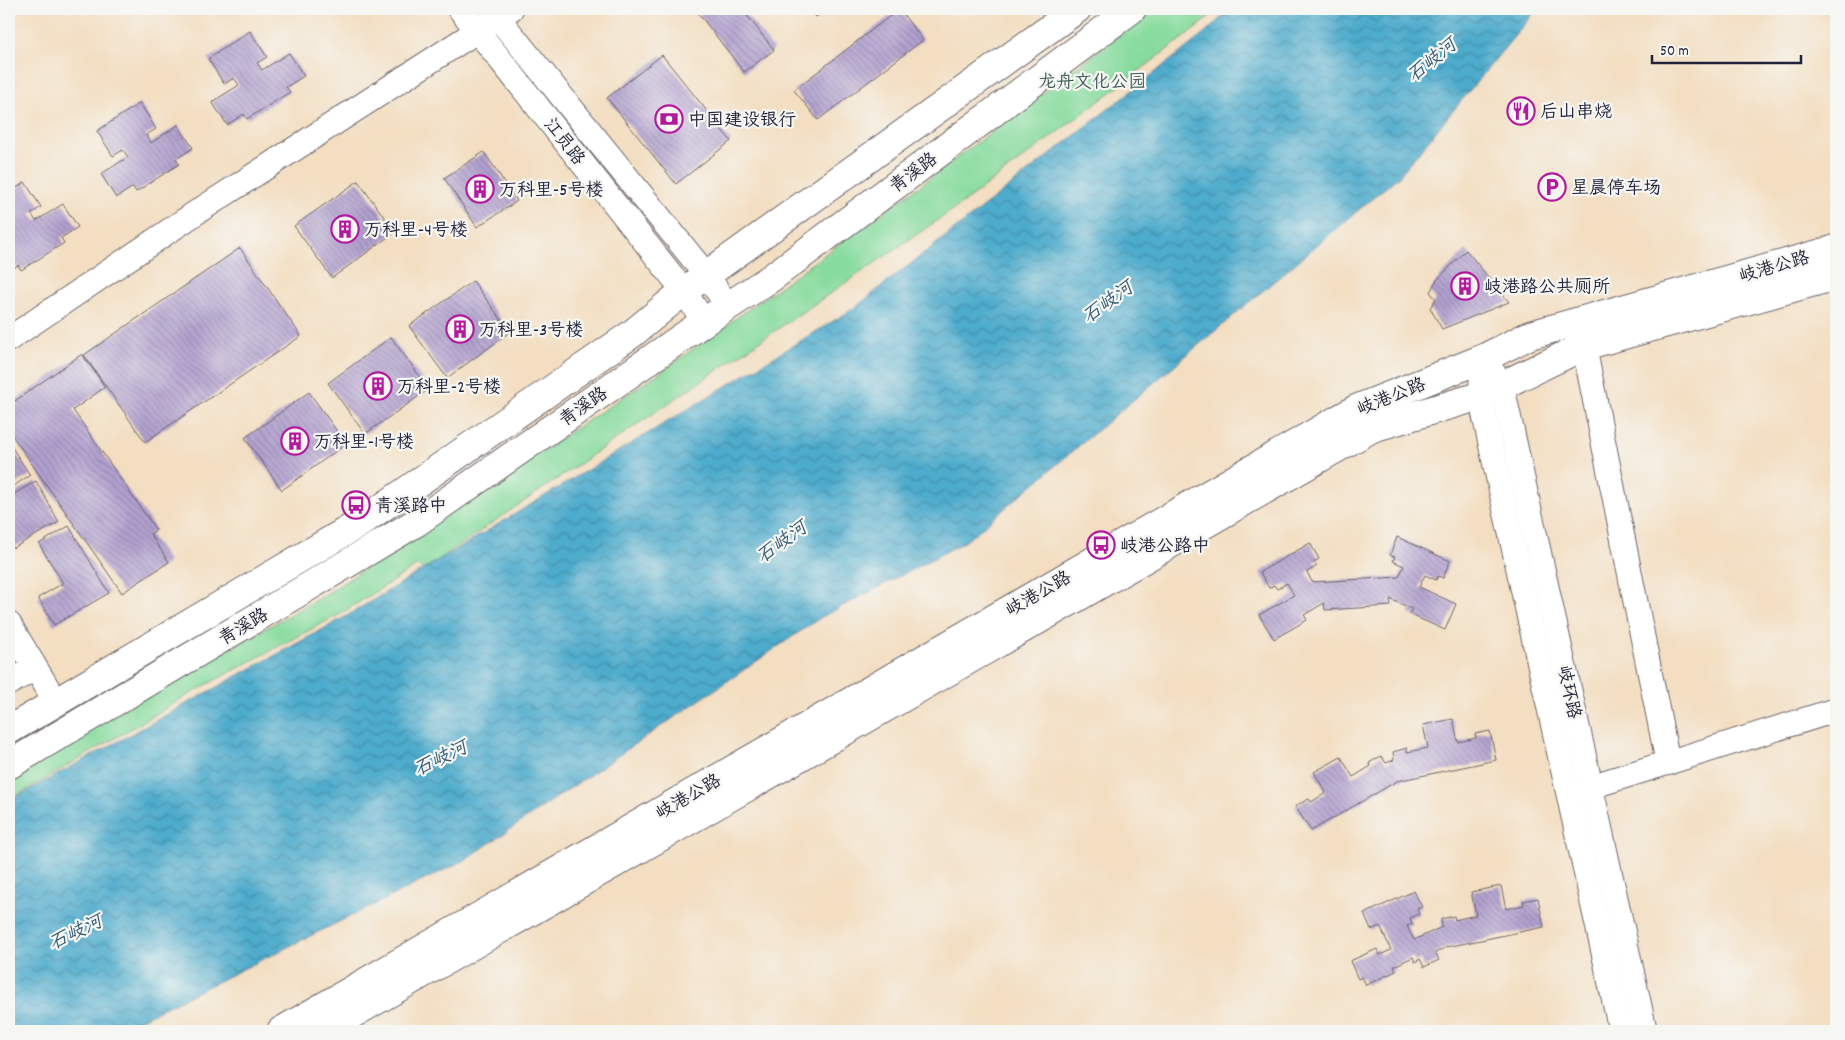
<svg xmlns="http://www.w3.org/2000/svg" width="1845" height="1040" font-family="Dekko,'LXGW WenKai TC',sans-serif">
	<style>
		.park { fill: #87db9e; stroke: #547e6c }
		.water { fill: url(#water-waves); stroke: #386684 }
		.building { fill: url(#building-back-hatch) }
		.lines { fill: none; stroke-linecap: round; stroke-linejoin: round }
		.minor-casing { stroke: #6b646a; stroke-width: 26 }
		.major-casing { stroke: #6b646a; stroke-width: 30 }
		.minor { stroke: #fff; stroke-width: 24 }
		.major { stroke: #fff; stroke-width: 28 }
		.labels { text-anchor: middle; stroke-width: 4.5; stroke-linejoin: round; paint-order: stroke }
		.park-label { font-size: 18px; fill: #405a59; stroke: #f6f6f2 }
		.poi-label { font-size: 18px; fill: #22223b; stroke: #f6f6f2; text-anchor: start }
		.street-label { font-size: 18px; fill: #22223b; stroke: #f6f6f2 }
		.water-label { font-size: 19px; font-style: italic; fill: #335975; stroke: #f6f6f2 }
	</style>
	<defs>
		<pattern id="water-waves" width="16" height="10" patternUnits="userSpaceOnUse" patternTransform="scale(1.25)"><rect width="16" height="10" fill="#4dabcc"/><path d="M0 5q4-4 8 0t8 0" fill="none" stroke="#408ba7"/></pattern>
		<pattern id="building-back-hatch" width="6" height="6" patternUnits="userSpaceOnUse" patternTransform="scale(1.25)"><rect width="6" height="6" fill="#b2a1cf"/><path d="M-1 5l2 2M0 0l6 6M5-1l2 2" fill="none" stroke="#9083a9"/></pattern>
	</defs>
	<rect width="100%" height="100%" fill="#f6f6f2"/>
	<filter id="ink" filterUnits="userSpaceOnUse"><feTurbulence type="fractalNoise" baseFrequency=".02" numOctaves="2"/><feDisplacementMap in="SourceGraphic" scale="10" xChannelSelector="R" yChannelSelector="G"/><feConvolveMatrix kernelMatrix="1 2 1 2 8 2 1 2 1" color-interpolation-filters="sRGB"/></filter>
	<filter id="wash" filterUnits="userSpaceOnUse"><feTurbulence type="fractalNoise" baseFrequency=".0096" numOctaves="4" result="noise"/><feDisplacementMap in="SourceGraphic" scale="20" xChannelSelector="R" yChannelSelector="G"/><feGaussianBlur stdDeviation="1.12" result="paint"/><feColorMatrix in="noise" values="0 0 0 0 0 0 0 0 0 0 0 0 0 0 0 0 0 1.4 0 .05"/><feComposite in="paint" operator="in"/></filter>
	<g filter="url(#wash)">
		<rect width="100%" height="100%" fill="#f3dec1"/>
		<path class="park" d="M1154 9H1217L1199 26 963 203 423 570 418 565 340 614 204 686 9 800V774L328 593 667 368 921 185Z"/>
		<path class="water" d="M1230 9H1537L1399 176 966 541 820 618 465 860 117 1031H9V801L345 617 853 309 1204 34Z"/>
		<g id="blocks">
			<g class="building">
				<path d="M695 9H742L774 50 744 72Z"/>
				<path d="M809 9H827L816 17Z"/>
				<path d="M899 9 923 40 818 120 794 90Z"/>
				<path d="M250 31 267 57 257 63 262 70 289 53 304 76 286 87 290 92 247 119 244 114 227 125 212 102 239 85 234 78 224 84 208 59Z"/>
				<path d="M662 55 731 141 676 184 607 98Z"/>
				<path d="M140 103 156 129 146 135 151 143 178 125 193 148 176 159 179 164 136 192 133 187 116 198 101 174 128 157 123 150 113 156 97 131Z"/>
				<path d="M484 152 517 201 477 227 444 178Z"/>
				<path d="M358 181 395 232 332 278 294 226Z"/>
				<path d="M25 182 41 207 31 214 36 221 63 204 78 227 61 238 64 243 21 270 18 265 9 271V239L13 236 9 229V193Z"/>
				<path d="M240 248 301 336 145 442 84 355Z"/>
				<path d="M1466 250 1509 302 1442 329 1430 308 1436 299 1430 292 1436 281Z"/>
				<path d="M473 281 510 332 447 378 409 326Z"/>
				<path d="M391 337 429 389 365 434 328 383Z"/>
				<path d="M82 354 105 387 73 410 156 530 150 534 169 562 122 593 9 431V405Z"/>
				<path d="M309 392 346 444 282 490 245 438Z"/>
				<path d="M9 443 30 475 9 489Z"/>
				<path d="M36 481 59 522 13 548 9 540V497Z"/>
				<path d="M69 526 109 593 54 625 38 598 63 583 39 544Z"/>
				<path d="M1397 537 1450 561 1443 578 1438 576 1436 580 1425 575 1419 587 1456 604 1445 630 1409 614 1412 609 1390 599 1391 606 1325 610 1324 603 1304 615 1307 620 1274 639 1259 615 1294 595 1287 583 1277 589 1274 585 1269 588 1260 572 1310 543 1319 559 1314 562 1317 566 1307 572 1312 582 1399 577 1404 566 1393 561 1395 557 1390 555Z"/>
				<path d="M1453 719 1458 742 1476 738 1475 734 1490 731 1496 760 1397 781 1311 831 1295 806 1309 799 1311 802 1326 793 1314 772 1341 757 1353 777 1371 766 1369 763 1381 756 1386 763 1394 760 1393 752 1407 748V752L1428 748 1423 725Z"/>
				<path d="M1501 886 1506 909 1524 905 1523 901 1538 898 1544 927 1447 947 1435 953 1439 960 1424 967 1420 959 1415 962 1413 957 1394 966 1396 971 1366 985 1362 977 1358 979 1350 961 1377 949 1380 955 1391 950 1380 926 1371 930 1364 914 1414 891 1422 907 1417 909 1419 914 1410 918 1412 924 1407 926 1414 940 1442 927 1441 919 1454 916 1455 920 1476 915 1471 892Z"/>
			</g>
		</g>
	</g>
	<g filter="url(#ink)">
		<use href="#blocks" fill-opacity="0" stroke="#6b646a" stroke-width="1"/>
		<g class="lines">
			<g class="minor-casing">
				<g id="minor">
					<path d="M460 9 684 291 704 322"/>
					<path d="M491 9 707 276 728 306"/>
					<path d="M9 339 197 212 511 9"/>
					<path d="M1584 346 1668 763"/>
					<path d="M1484 358 1502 386 1645 1031"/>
					<path d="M1482 377 1480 396 1621 1031"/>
					<path d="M9 624 56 702"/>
					<path d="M9 683 35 668"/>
					<path d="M1577 791 1836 710"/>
				</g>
			</g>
			<g class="major-casing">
				<g id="major">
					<path d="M9 730 360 523 633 333 684 291 1077 9"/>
					<path d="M9 765 417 522 704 322 771 278 1132 9"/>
					<path d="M281 1031 1356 409 1484 358 1530 335 1836 249"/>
					<path d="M323 1031 1372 428 1480 396 1584 346 1836 276"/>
				</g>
			</g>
			<use href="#minor" class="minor"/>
			<use href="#major" class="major"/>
		</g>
	</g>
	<defs>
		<g id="restaurant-ring" transform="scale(1.4375)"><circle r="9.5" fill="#f6f6f2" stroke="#b5179e" stroke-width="1.5"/><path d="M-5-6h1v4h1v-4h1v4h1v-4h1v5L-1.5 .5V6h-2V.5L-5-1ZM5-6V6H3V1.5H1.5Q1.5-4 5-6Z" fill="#b5179e"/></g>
		<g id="bank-ring" transform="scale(1.4375)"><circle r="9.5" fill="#f6f6f2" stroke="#b5179e" stroke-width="1.5"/><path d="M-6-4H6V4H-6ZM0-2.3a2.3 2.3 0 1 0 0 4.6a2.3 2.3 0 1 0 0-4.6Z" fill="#b5179e"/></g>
		<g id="parking-ring" transform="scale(1.4375)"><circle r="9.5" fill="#f6f6f2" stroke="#b5179e" stroke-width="1.5"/><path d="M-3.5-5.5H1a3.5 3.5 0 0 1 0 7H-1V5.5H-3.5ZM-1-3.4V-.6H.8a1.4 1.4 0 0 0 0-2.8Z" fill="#b5179e"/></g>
		<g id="building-ring" transform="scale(1.4375)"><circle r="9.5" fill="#f6f6f2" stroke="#b5179e" stroke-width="1.5"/><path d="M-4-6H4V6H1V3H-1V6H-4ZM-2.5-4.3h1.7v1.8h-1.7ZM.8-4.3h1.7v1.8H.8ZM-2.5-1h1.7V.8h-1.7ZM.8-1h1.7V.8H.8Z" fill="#b5179e"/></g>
		<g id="bus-ring" transform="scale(1.4375)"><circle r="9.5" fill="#f6f6f2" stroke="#b5179e" stroke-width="1.5"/><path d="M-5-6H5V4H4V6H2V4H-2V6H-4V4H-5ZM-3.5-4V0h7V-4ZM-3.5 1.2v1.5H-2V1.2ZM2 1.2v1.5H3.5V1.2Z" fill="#b5179e"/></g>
	</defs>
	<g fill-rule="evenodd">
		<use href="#restaurant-ring" x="1521" y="111"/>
		<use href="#bank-ring" x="669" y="119"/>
		<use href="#parking-ring" x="1552" y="187"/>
		<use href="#building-ring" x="480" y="189"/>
		<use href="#building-ring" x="345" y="229"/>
		<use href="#building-ring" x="1465" y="286"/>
		<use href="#building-ring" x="460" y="329"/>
		<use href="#building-ring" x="378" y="386"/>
		<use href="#building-ring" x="295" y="441"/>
		<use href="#bus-ring" x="356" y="505"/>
		<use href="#bus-ring" x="1101" y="545"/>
	</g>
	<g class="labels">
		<g class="park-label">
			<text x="1092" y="87">龙舟文化公园</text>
		</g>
		<g class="poi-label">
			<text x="1540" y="117">后山串烧</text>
			<text x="688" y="125">中国建设银行</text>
			<text x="1571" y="193">星晨停车场</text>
			<text x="499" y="195">万科里-5号楼</text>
			<text x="364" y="235">万科里-4号楼</text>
			<text x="1484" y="292">岐港路公共厕所</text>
			<text x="479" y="335">万科里-3号楼</text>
			<text x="397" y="392">万科里-2号楼</text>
			<text x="314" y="447">万科里-1号楼</text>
			<text x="375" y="511">青溪路中</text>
			<text x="1120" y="551">岐港公路中</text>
		</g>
		<g class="street-label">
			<text transform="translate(565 141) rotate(52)" y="6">江员路</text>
			<text transform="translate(913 172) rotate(-37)" y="6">青溪路</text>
			<text transform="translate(1774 266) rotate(-16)" y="6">岐港公路</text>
			<text transform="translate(1391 396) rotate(-22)" y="6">岐港公路</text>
			<text transform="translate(583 406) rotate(-35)" y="6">青溪路</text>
			<text transform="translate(1038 593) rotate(-30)" y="6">岐港公路</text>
			<text transform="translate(243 626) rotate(-31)" y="6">青溪路</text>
			<text transform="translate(1570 692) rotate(78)" y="6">岐环路</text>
			<text transform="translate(688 796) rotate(-30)" y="6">岐港公路</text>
		</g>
		<g class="water-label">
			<text transform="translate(1431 59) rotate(-39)" y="7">石岐河</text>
			<text transform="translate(1107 301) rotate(-36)" y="7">石岐河</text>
			<text transform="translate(781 541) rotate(-36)" y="7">石岐河</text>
			<text transform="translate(440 757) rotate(-26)" y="7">石岐河</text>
			<text transform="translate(75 931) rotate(-26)" y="7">石岐河</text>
		</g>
	</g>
	<rect width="1845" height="1040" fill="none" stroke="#f6f6f2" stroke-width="30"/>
	<path d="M1652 55v8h149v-8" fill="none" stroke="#22223b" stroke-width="2.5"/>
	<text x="1660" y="55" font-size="15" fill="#22223b" stroke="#f6f6f2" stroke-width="4" paint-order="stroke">50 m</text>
</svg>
